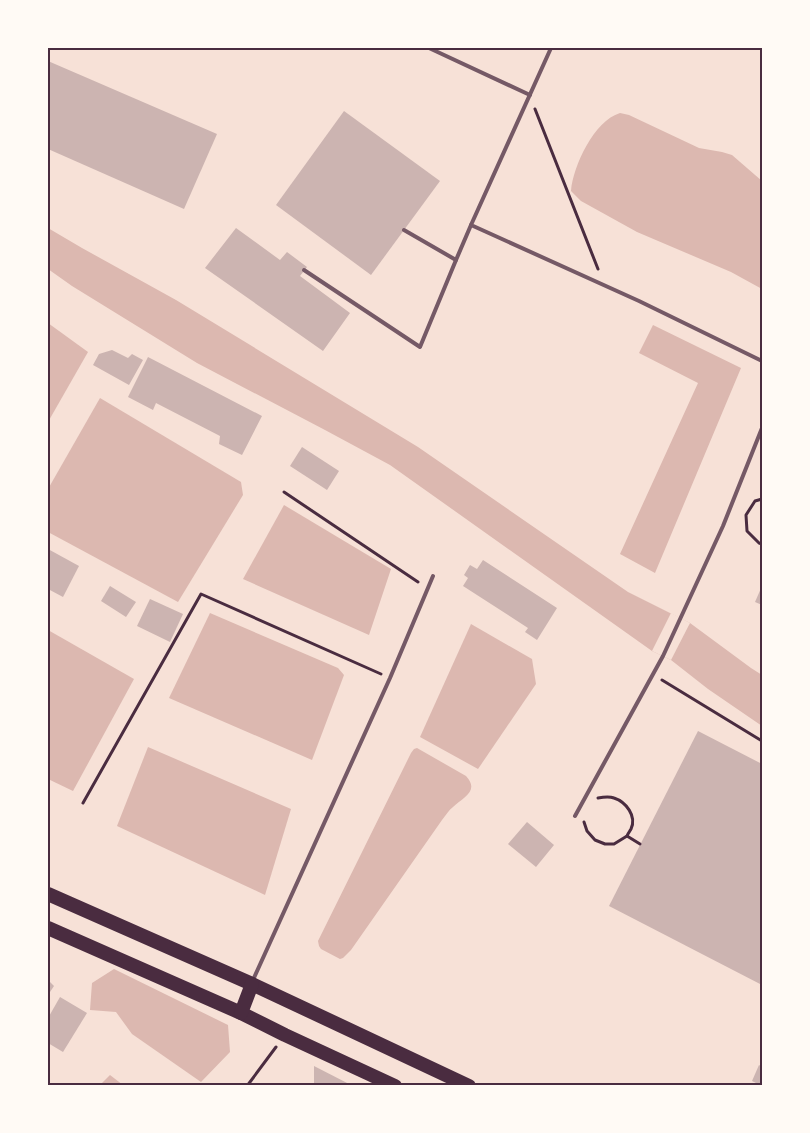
<svg xmlns="http://www.w3.org/2000/svg" width="810" height="1133" font-family="Figtree,sans-serif">
	<style>
		.water { fill: #dcb8b0 }
		.pier { fill: #f7e1d7 }
		.building { fill: #ccb4b1 }
		.lines { fill: none; stroke-linecap: round; stroke-linejoin: round }
		.path { stroke: #4a2c40; stroke-width: 3 }
		.service { stroke: #755966; stroke-width: 4 }
		.trunk { stroke: #4a2c40; stroke-width: 14 }
		.neatline { fill: none; stroke: #4a2c40; stroke-width: 2 }
	</style>
	<rect width="100%" height="100%" fill="#f7e1d7"/>
	<g class="water">
		<path d="M620 113 629 115 699 148 722 152 732 155 762 181V289L731 272 637 232 581 201 571 191C573 166 594 121 620 113Z"/>
		<path d="M48 228 82 248 176 300 418 447 628 592 690 623 751 668 762 675V726L708 689 671 660 652 651 390 465 325 430 197 363 72 286 48 269Z"/>
		<path d="M48 323 88 352 48 422Z"/>
		<path d="M653 325 741 368 655 573 620 554 698 383 639 353Z"/>
		<path d="M100 398 241 482 243 495 178 602 48 532V489Z"/>
		<path d="M284 505 391 569 369 635 243 579Z"/>
		<path d="M210 613 338 668 344 675 312 760 169 698Z"/>
		<path d="M471 624 532 659 536 684 478 769 420 737Z"/>
		<path d="M48 630 134 679 73 791 48 779Z"/>
		<path d="M148 747 291 809 265 895 117 826Z"/>
		<path d="M417 748 466 776C480 791 463 798 453 807 449 810 446 815 442 820L351 950 343 958 340 959 321 949 319 946 318 941 411 753 414 749Z"/>
		<path d="M114 969 228 1025 230 1052 201 1082 132 1034 116 1012 90 1010 92 983Z"/>
		<path d="M110 1075 123 1085H100Z"/>
	</g>
	<path class="pier" d="M671 613 690 623 671 660 652 651Z"/>
	<g class="building">
		<path d="M48 61 217 134 184 209 48 149Z"/>
		<path d="M344 111 440 181 371 275 276 205Z"/>
		<path d="M236 228 280 260 287 252 307 267 300 276 350 313 323 351 205 268Z"/>
		<path d="M112 350 128 358 132 354 143 360 129 385 93 365 99 354Z"/>
		<path d="M148 357 262 416 242 455 219 444 220 436 156 403 153 410 128 397Z"/>
		<path d="M302 447 339 471 327 490 290 466Z"/>
		<path d="M48 549 79 566 63 597 48 589Z"/>
		<path d="M483 560 557 608 537 640 525 632 528 628 463 586 468 578 464 575 470 565 477 569Z"/>
		<path d="M110 586 136 602 126 617 101 601Z"/>
		<path d="M762 586V605L755 602Z"/>
		<path d="M150 599 183 614 170 642 137 626Z"/>
		<path d="M698 731 762 764V985L609 906Z"/>
		<path d="M527 822 554 845 536 867 508 844Z"/>
		<path d="M48 980 54 986 48 995Z"/>
		<path d="M60 997 87 1013 63 1052 48 1043V1018Z"/>
		<path d="M759 1065 762 1067V1086L752 1081Z"/>
		<path d="M314 1066 353 1086H314Z"/>
	</g>
	<g class="lines">
		<g class="path">
			<path d="M535 109 598 269"/>
			<path d="M284 492 418 582"/>
			<path d="M762 499 755 501 746 515 747 531 759 543 762 544"/>
			<path d="M662 680 762 741"/>
			<path d="M598 798C603 797 609 796 614 798 626 802 637 816 631 829 630 831 628 833 627 836L640 844"/>
			<path d="M83 803 201 594 381 674"/>
			<path d="M584 822 587 831 595 840 605 844H614L627 836"/>
			<path d="M247 1086 276 1047"/>
		</g>
		<g class="service">
			<path d="M429 48 530 95"/>
			<path d="M551 48 471 225 639 301 762 361"/>
			<path d="M404 230 456 260 471 225"/>
			<path d="M304 270 420 347 456 260"/>
			<path d="M575 816 663 656 723 526 762 428"/>
			<path d="M253 980 390 678 433 576"/>
		</g>
		<g class="trunk">
			<path d="M48 894 252 984 469 1086"/>
			<path d="M48 928 241 1013 285 1035 395 1086"/>
			<path d="M241 1013 252 984"/>
		</g>
	</g>
	<rect width="810" height="1133" fill="none" stroke="#fffaf5" stroke-width="98"/>
	<rect x="49" y="49" width="712" height="1035" class="neatline"/>
</svg>
